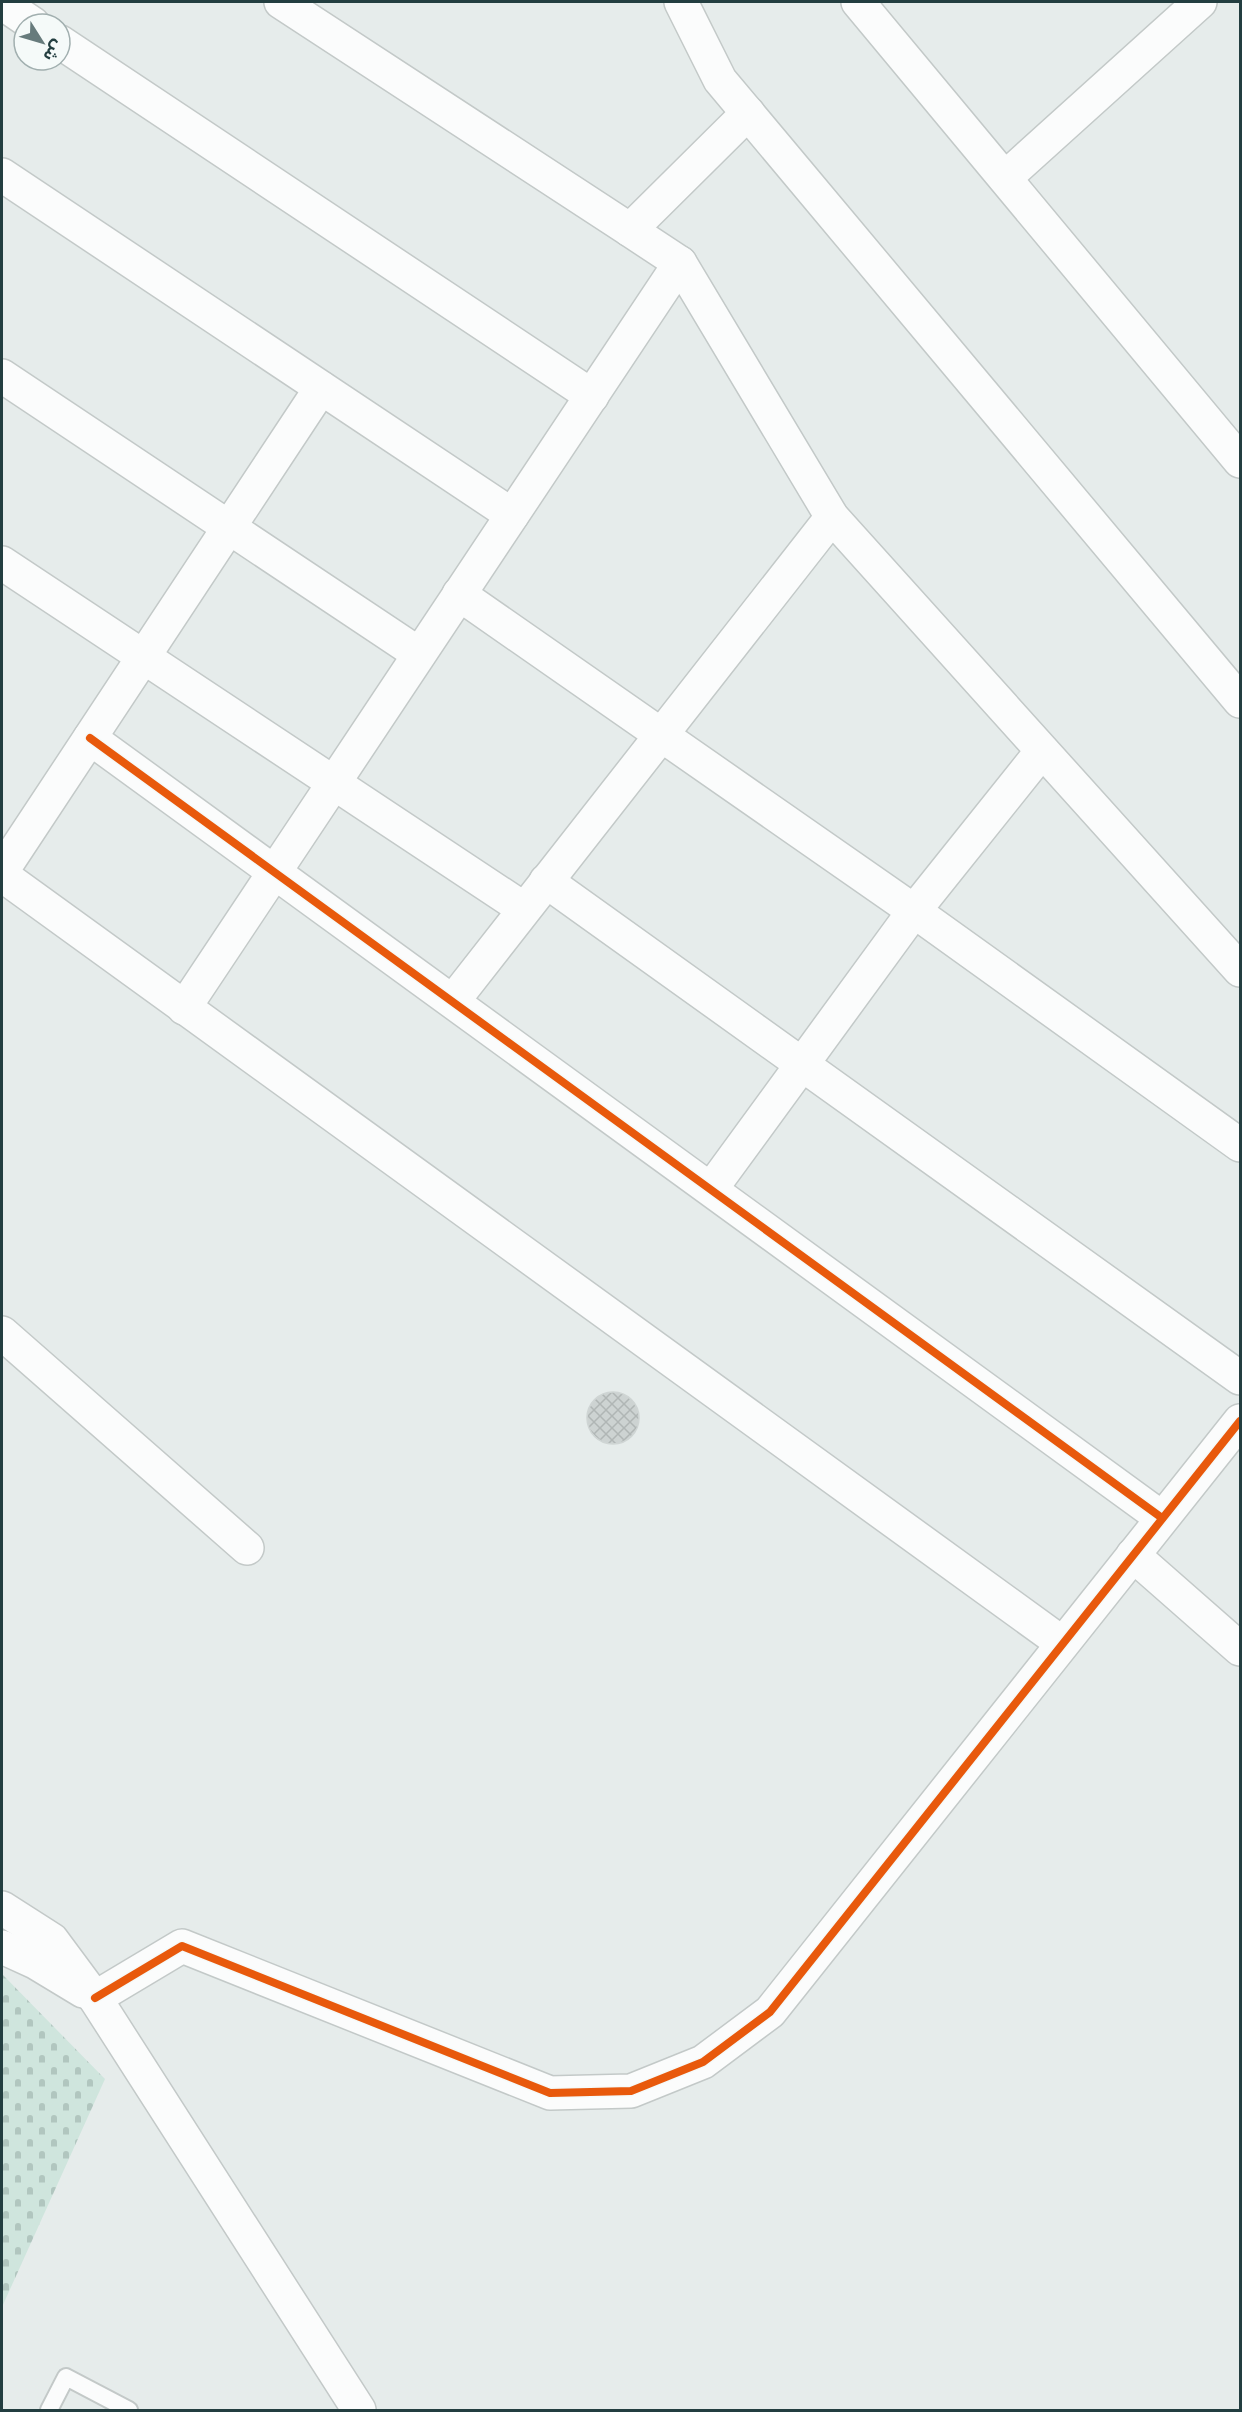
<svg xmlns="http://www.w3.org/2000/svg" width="1242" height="2412" font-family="'Work Sans','Noto Sans Arabic',sans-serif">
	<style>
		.cemetery { fill: url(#cemetery-stones) }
		.building { fill: url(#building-cross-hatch); stroke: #cfd5d4; stroke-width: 1.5 }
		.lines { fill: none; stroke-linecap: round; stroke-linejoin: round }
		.service-casing { stroke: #c3c9c8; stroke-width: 20 }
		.minor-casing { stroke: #c3c9c8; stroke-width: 36 }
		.tertiary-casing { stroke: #c3c9c8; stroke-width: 36 }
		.service { stroke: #fbfcfc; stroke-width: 16 }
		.minor { stroke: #fbfcfc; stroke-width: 33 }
		.tertiary { stroke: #fbfcfc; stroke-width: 33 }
		.cycleway-casing { stroke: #f5faf9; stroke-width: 11 }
		.cycleway { stroke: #e8590c; stroke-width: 8 }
	</style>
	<defs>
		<pattern id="cemetery-stones" width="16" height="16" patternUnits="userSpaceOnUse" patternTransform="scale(1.5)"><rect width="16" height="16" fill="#cfe5dd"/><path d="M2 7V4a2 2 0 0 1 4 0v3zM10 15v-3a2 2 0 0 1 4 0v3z" fill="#b1c6bf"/></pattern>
		<pattern id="building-cross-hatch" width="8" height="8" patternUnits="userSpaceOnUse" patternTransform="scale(1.5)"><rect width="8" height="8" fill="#cdd3d2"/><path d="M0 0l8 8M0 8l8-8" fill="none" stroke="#b0b6b5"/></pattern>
	</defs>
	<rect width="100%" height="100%" fill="#e6eceb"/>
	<path class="cemetery" d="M2 1974 105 2079 2 2307Z"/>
	<circle class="building" cx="613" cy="1418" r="26"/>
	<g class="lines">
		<g class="service-casing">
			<path id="service" d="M49 2410 66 2377 129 2410"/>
		</g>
		<g class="minor-casing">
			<g id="minor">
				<path d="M281 2 630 230 748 113"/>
				<path d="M681 2 720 80 1240 701"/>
				<path d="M858 2 1240 461"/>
				<path d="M2 3 33 24"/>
				<path d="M60 42 592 396"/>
				<path d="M2 175 512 515"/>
				<path d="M1005 178 1200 2"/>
				<path d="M680 263 832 517 1240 970"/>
				<path d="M2 376 419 654"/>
				<path d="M2 563 524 909"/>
				<path d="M459 594 914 911 1240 1145"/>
				<path d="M90 738 1162 1518"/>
				<path d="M2 871 321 388"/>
				<path d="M2 875 1062 1643"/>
				<path d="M546 881 1240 1378"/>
				<path d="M453 1001 832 517"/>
				<path d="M184 1008 680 263 630 230"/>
				<path d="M711 1189 914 911 1042 751"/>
				<path d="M2 1333 247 1548"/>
				<path d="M1133 1555 1240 1649"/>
				<path d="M95 1998 182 1946 550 2093 631 2091 703 2062 770 2012 1240 1421"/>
			</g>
		</g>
		<g class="tertiary-casing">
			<g id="tertiary">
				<path d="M2 1908 52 1940 95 1998 359 2410"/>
				<path d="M2 1947 35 1962 83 1991"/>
			</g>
		</g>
		<use href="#service" class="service"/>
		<use href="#minor" class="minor"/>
		<use href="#tertiary" class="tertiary"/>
		<g class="cycleway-casing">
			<g id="cycleway">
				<path d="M90 738 1162 1518"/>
				<path d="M95 1998 182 1946 550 2093 631 2091 703 2062 770 2012 1240 1421"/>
			</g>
		</g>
		<use href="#cycleway" class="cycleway"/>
	</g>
	<rect width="1242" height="2412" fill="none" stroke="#233e40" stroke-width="6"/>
	<g transform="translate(42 42) rotate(127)"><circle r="28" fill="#f5faf9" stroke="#a1afaf" stroke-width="1.5"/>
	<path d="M0-4.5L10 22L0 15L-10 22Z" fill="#677b7c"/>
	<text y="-9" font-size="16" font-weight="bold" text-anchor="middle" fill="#233e40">ش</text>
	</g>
</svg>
